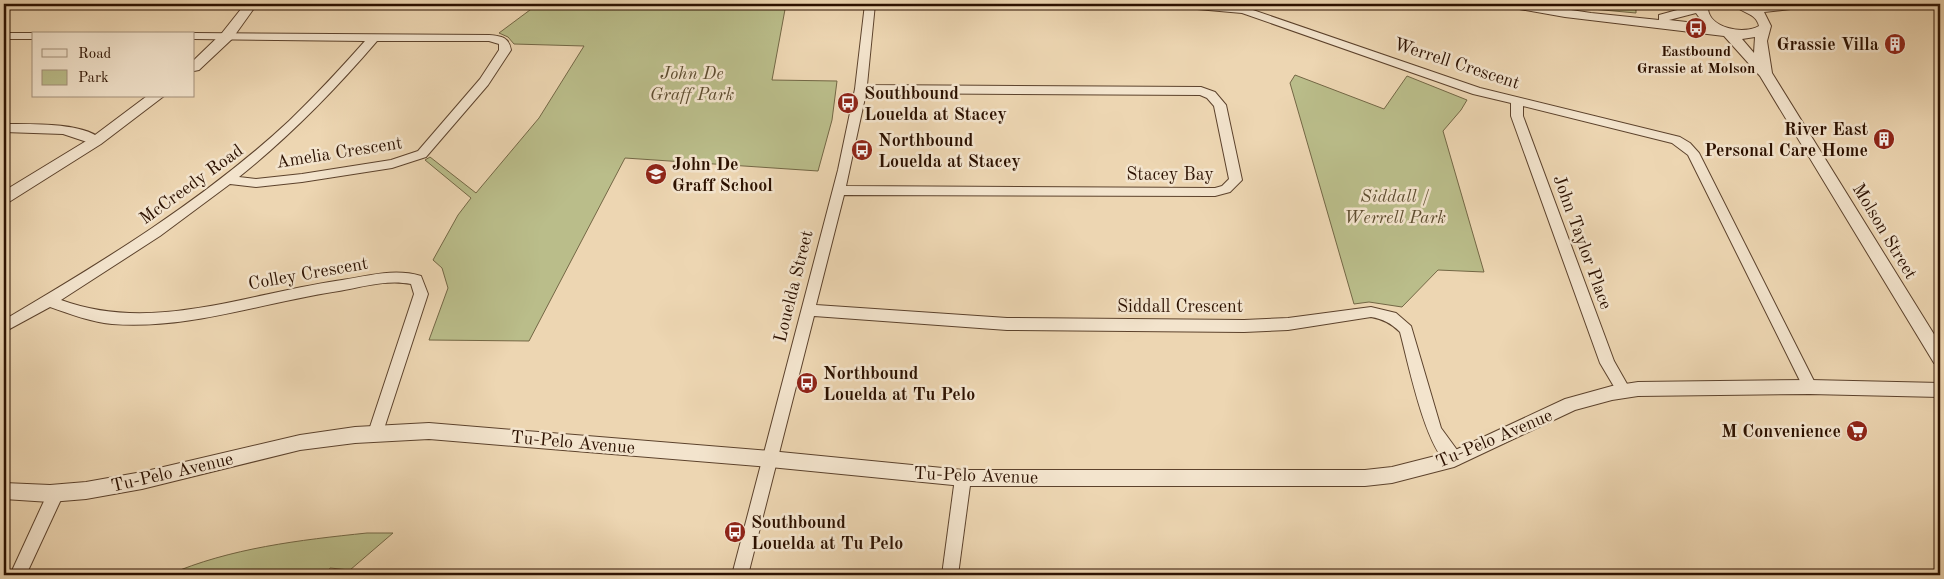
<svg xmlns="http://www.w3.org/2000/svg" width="1944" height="579" font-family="'Old Standard TT',serif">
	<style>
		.green { fill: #babd8a; stroke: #736745 }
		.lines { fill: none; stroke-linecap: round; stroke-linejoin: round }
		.minor-casing { stroke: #5c422c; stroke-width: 2 }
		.tertiary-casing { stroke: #5c422c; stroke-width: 2 }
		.minor { fill: #f3e4cd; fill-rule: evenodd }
		.tertiary { fill: #f3e4cd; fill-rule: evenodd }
		.labels { text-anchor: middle; stroke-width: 5; stroke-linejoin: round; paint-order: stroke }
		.far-poi-label { font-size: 15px; font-weight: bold; fill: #2c1100; stroke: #f3e4cd }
		.poi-label { font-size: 18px; font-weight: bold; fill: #2c1100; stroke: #f3e4cd; text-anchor: start }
		.street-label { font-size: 18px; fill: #2c1100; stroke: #f3e4cd }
		.park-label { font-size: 18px; font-style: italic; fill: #5e4d30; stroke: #f3e4cd }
	</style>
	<rect width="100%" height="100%" fill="#edd6b2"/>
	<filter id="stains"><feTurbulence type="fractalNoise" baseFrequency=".004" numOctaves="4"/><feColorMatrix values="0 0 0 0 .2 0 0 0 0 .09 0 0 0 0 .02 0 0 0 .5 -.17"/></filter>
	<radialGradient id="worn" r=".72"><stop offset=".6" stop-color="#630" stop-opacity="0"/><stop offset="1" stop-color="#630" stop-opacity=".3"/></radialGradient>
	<g class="green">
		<path d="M538 4H786L772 80 837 81 832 120 818 171 625 158 529 341 429 340 448 288 442 268 433 260 458 215 471 198 425 160 430 157 476 193 539 118 584 46 514 44 508 37 499 33Z"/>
		<path d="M1558 4H1619L1636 10V13L1559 6Z"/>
		<path d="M1295 75 1384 109 1407 76 1467 100 1461 110 1443 131 1484 272 1438 270 1402 307 1369 302 1354 304 1290 83Z"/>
		<path d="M367 533H393L350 570 330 568 326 575H168C230 548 300 540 367 533Z"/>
	</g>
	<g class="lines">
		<g class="minor-casing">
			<g id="minor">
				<path d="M865 4H875L867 85 1201 87 1215 92 1226 105 1242 180 1230 192 1215 196 844 195 816 305 1007 318 1244 320 1288 318 1371 307 1396 313 1411 326 1441 428 1460 454 1462 459 1460 464C1456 465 1452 466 1448 464 1425 446 1408 362 1400 332 1391 323 1383 319 1371 317L1288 330 1244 332 1007 330 814 316 748 575H732L838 170 855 89ZM866 93 1200 95 1207 98 1214 106 1229 179 1222 186 1215 188 846 186Z"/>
				<path d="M943 4H1208L1247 8 1480 88 1680 137 1690 143 1699 153 1817 387 1815 391 1810 393 1805 391 1688 155 1672 143 1523 106V116L1614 361 1631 391 1629 395 1624 397 1619 395 1600 363 1511 116V103L1473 94 1242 13 1186 8 948 7Z"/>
				<path d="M4 33H34L38 34H34V39H4Z"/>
				<path d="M194 33 489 35C501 36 509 37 511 50L488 85 426 157 392 168 302 182 256 187 230 184 160 236 61 300C153 334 249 293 342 280 369 276 394 268 421 276L428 294 381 438 376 440 371 438 368 433 414 294 411 284C387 279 362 287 339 291 264 302 189 330 112 324 91 322 70 314 50 307L4 332V320C104 261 204 200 289 121 316 95 341 68 365 41L194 39V34H190ZM377 41H489L499 44V50L480 79 418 151 391 160 302 174 256 179 239 177C290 136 335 90 377 41Z"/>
				<path d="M4 124C26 124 89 122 102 141L96 145 63 134 4 132Z"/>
				<path d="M963 471 969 473 971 478 958 575H942L955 478 957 473Z"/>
				<path d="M56 486 62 488 64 493 26 575H10L50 488Z"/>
			</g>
		</g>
		<g class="tertiary-casing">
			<g id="tertiary">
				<path d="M245 4H257L232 39 199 70 194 71V60L222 33Z"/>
				<path d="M1508 4H1531L1591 13 1659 20V15L1699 4H1713L1708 9C1710 28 1743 35 1759 26 1756 12 1740 13 1733 4H1805L1803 7 1799 8 1764 12 1771 26 1767 41 1772 73 1940 344V365L1934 363 1760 76 1724 36 1565 17 1514 8 1510 7ZM1696 13 1704 24 1669 20ZM1755 37 1754 53 1742 39Z"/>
				<path d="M147 96H164L101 144 9 202 4 203V191L91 138Z"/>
				<path d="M1810 380 1940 383V397L1810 394 1638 396 1612 400 1575 410 1454 467 1392 483 1365 486H963L770 467 429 439 355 443 300 450 142 489 86 499 50 502 4 499V483L50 485 86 482 142 472 300 435 355 427 429 423 770 451 963 470H1365L1392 467 1451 452 1565 399 1612 386 1638 382Z"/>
			</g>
		</g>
		<use href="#minor" class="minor"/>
		<use href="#tertiary" class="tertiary"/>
	</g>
	<defs>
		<g id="bus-disc" transform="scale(1.125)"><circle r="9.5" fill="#8f2418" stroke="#f3e4cd"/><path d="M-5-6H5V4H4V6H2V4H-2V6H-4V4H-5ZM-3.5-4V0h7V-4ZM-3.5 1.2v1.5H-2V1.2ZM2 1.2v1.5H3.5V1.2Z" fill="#fff"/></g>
		<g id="building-disc" transform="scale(1.125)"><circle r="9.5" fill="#8f2418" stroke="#f3e4cd"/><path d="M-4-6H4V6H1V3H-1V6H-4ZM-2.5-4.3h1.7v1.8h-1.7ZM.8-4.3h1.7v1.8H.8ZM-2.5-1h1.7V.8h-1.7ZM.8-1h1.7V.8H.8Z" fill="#fff"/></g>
		<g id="school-disc" transform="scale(1.125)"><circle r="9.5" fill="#8f2418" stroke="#f3e4cd"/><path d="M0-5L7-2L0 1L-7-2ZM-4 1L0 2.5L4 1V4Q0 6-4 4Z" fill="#fff"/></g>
		<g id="supermarket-disc" transform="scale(1.125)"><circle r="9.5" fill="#8f2418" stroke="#f3e4cd"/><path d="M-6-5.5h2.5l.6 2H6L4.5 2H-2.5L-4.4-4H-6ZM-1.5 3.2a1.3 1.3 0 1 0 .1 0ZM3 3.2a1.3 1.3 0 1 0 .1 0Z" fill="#fff"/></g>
	</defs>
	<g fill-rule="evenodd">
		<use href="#bus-disc" x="1696" y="28"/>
		<use href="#building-disc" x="1895" y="44"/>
		<use href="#bus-disc" x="848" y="103"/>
		<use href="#building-disc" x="1884" y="139"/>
		<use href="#bus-disc" x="862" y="150"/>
		<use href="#school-disc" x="656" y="174"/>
		<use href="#bus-disc" x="807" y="383"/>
		<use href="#supermarket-disc" x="1857" y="431"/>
		<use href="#bus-disc" x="735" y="532"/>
	</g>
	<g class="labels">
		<g class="far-poi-label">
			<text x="1696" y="56">Eastbound<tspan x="1696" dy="17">Grassie at Molson</tspan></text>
		</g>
		<g class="poi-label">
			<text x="1879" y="50" text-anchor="end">Grassie Villa</text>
			<text x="864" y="99">Southbound<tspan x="864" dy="21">Louelda at Stacey</tspan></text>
			<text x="1868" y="135" text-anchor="end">River East<tspan x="1868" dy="21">Personal Care Home</tspan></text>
			<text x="878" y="146">Northbound<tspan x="878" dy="21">Louelda at Stacey</tspan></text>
			<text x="672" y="170">John De<tspan x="672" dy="21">Graff School</tspan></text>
			<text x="823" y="379">Northbound<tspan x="823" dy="21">Louelda at Tu Pelo</tspan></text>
			<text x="1841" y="437" text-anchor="end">M Convenience</text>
			<text x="751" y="528">Southbound<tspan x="751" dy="21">Louelda at Tu Pelo</tspan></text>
		</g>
		<g class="street-label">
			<text transform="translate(1457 63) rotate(18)" y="6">Werrell Crescent</text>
			<text transform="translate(339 152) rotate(-9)" y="6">Amelia Crescent</text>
			<text x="1170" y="180">Stacey Bay</text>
			<text transform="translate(191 184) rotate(-36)" y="6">McCreedy Road</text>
			<text transform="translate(1885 231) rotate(59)" y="6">Molson Street</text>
			<text transform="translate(1583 242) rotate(70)" y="6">John Taylor Place</text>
			<text transform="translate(308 273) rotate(-10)" y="6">Colley Crescent</text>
			<text transform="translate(793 286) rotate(-76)" y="6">Louelda Street</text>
			<text x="1180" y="312">Siddall Crescent</text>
			<text transform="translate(1494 438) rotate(-23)" y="6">Tu-Pelo Avenue</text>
			<text transform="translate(573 442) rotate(5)" y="6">Tu-Pelo Avenue</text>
			<text transform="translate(172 472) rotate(-13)" y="6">Tu-Pelo Avenue</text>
			<text transform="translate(976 475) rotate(2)" y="6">Tu-Pelo Avenue</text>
		</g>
		<g class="park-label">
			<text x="692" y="79">John De<tspan x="692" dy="21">Graff Park</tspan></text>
			<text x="1395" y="202">Siddall /<tspan x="1395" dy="21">Werrell Park</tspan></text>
		</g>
	</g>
	<rect width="1944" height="579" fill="none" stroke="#edd6b2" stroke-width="20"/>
	<rect x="5" y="5" width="1934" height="569" fill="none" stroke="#2c1100" stroke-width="2.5"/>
	<rect x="10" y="10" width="1924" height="559" fill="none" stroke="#2c1100"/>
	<rect x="32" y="32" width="162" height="65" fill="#f3e4cd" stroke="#a3907b"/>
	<rect x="42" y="49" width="25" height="8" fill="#f3e4cd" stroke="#a3907b"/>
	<text x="78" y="58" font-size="15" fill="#2c1100">Road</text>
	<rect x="42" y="70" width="25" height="15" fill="#babd8a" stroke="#a3907b"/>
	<text x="78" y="82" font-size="15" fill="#2c1100">Park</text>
	<rect width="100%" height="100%" filter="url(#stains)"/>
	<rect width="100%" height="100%" fill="url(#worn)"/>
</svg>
